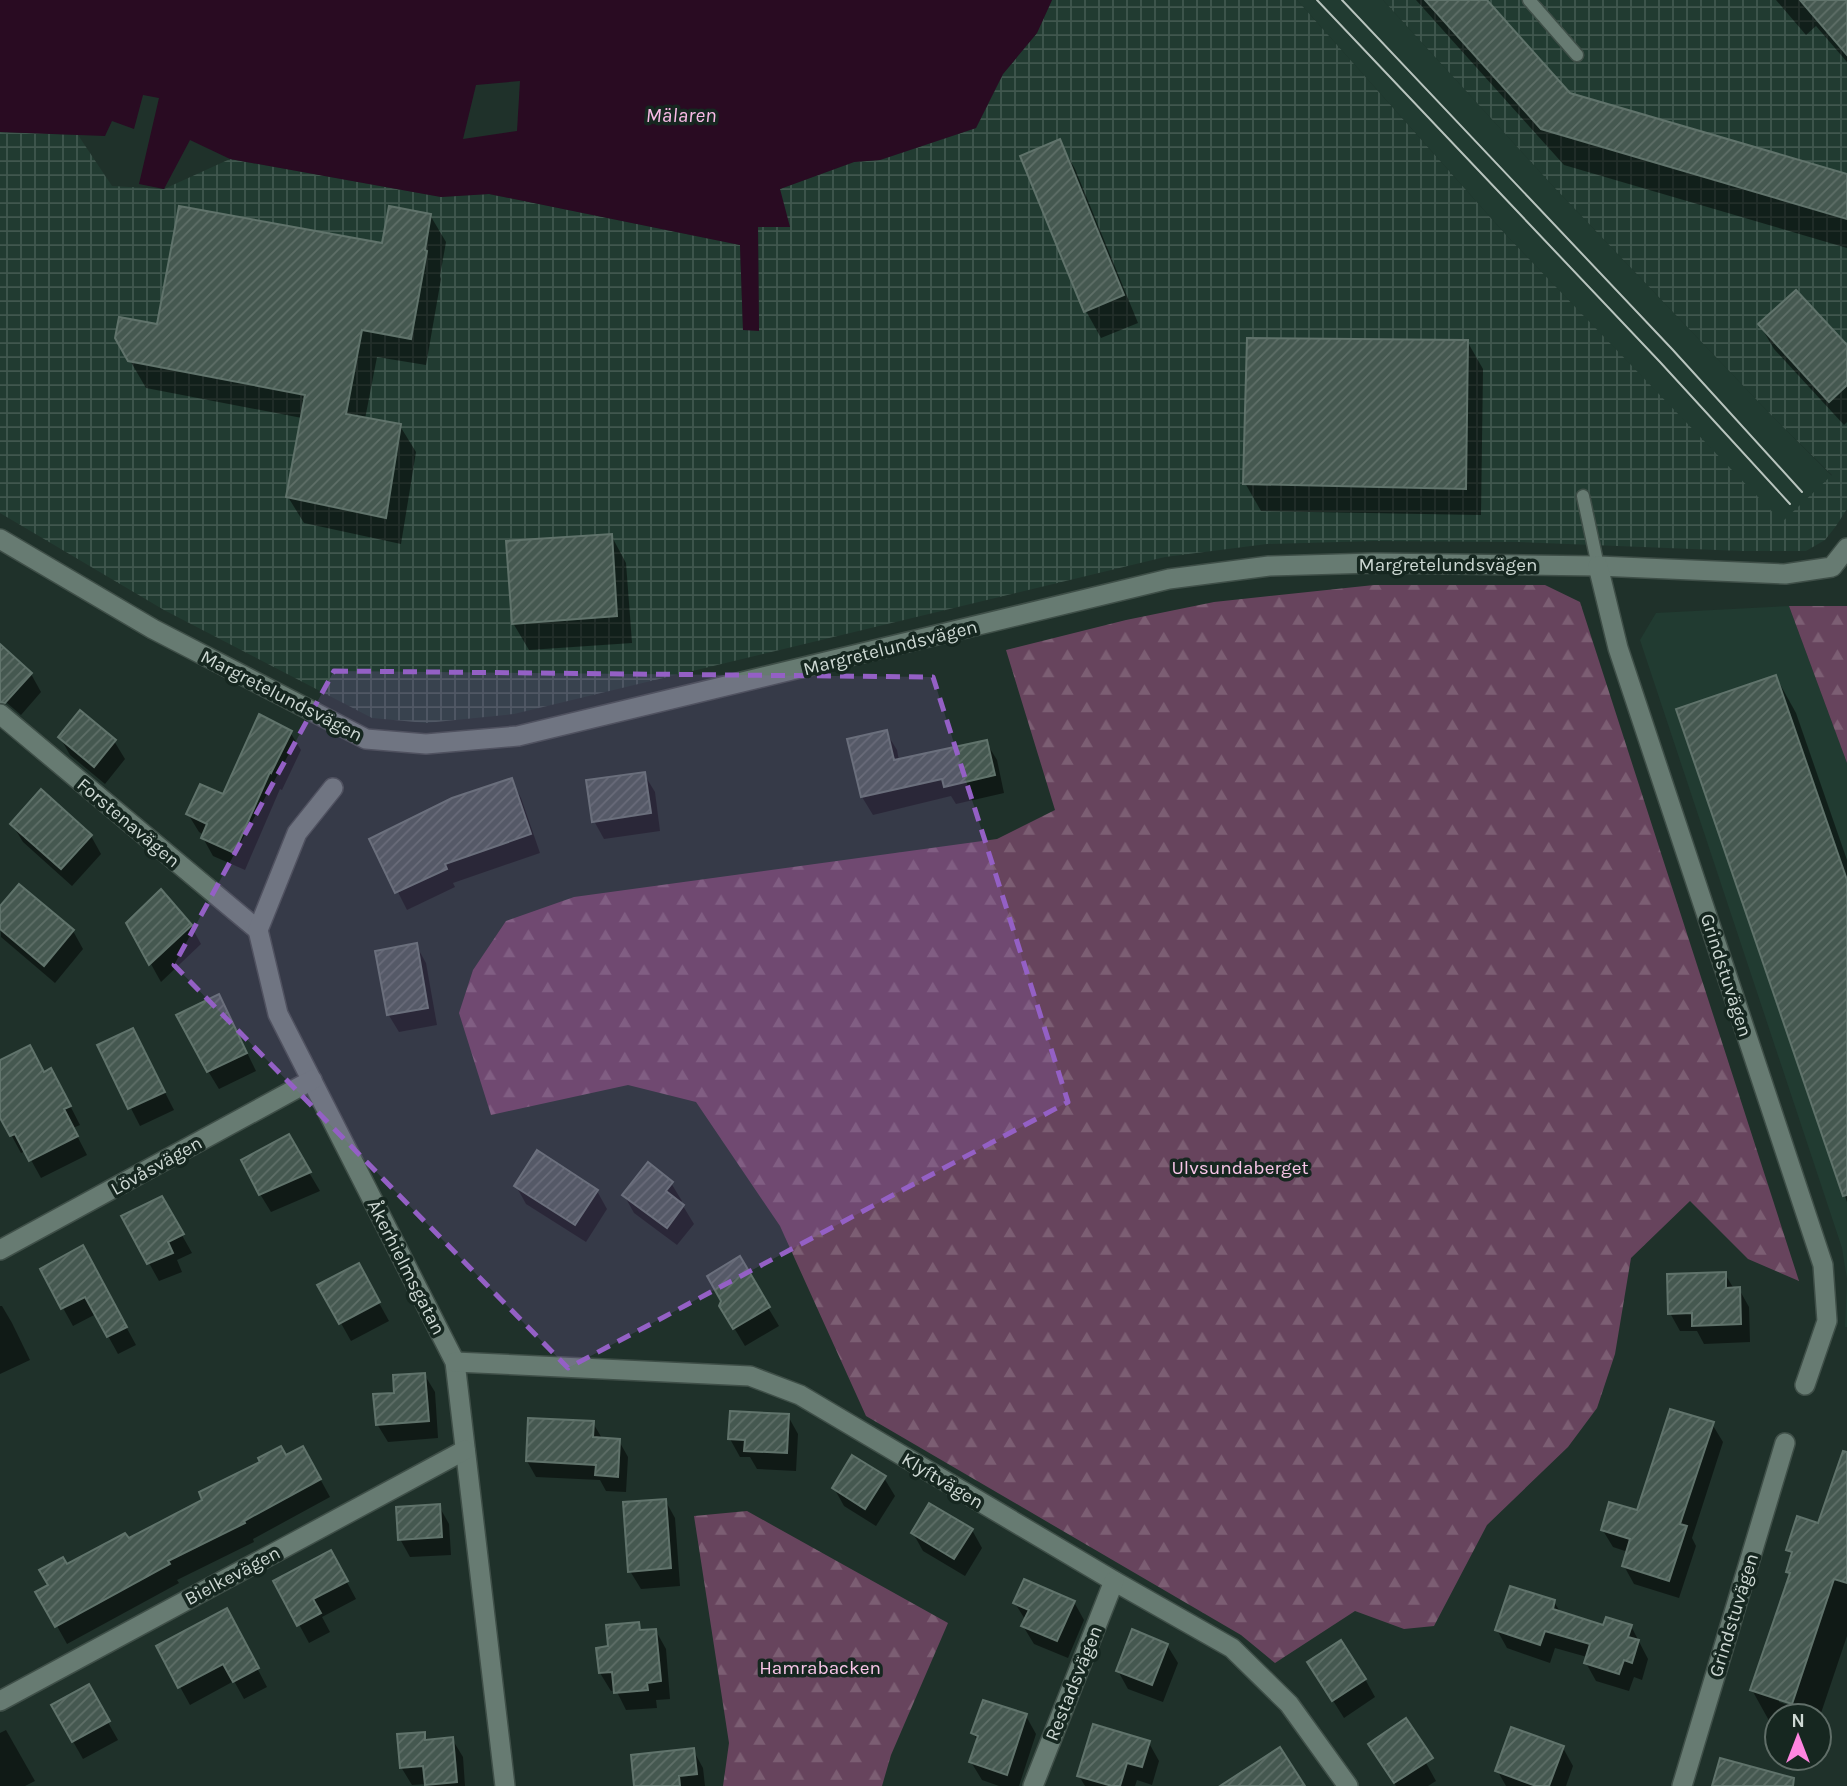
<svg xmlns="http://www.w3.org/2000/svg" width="1847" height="1786" font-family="Karla,sans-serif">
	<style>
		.built { fill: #213b31 }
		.industrial { fill: url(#industrial-grid) }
		.forest { fill: url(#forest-firs) }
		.water { fill: #290b22 }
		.pier { fill: #1f312a }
		.shadow { fill: #0007; fill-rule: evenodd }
		.building { fill: url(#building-hatch); stroke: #60736b; stroke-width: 2 }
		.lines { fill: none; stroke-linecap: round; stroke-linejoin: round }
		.service-casing { stroke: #3f4f48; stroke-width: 15 }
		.minor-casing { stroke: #3f4f48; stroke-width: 22 }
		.service { stroke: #677b72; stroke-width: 12 }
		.minor { stroke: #677b72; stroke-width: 19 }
		.tram { stroke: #b8c4be; stroke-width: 2 }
		.marked { fill: #9460c5; fill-opacity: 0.2; stroke: #9460c5; stroke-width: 5; stroke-dasharray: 14 9; stroke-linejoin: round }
		.labels { text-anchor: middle; stroke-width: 7; stroke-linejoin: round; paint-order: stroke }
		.street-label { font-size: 19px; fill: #ced9d4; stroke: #162720 }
		.park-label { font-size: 19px; fill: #f8c6e8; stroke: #162720 }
		.water-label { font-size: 21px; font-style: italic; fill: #f9bbe7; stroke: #162720 }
	</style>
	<defs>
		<pattern id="industrial-grid" width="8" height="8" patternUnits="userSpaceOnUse" patternTransform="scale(1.75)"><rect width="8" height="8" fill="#213b31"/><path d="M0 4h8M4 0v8" fill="none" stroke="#40574e"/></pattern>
		<pattern id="forest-firs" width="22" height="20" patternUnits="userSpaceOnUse" patternTransform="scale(1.75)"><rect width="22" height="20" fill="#67445d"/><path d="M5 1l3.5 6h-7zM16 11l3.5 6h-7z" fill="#7c5e73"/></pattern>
		<pattern id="building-hatch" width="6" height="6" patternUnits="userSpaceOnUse" patternTransform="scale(1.75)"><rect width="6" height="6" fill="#455850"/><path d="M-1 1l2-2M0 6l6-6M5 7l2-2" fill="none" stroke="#5f6f68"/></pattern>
	</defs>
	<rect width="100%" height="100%" fill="#1f312a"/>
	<g class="built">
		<path d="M1297 0H1383L1553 186 1774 418 1832 476 1782 523 1506 235Z"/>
		<path d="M1789 606 1847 763V1327H1845L1847 1279 1842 1248 1640 640 1656 613Z"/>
	</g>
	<path class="industrial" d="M1052 0H1297L1506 235 1782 522 1832 475 1774 418 1553 186 1383 0H1847V509L1836 526 1825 540 1806 551H1742L1519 542 1374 541 1267 544 1165 557 514 714 426 723 372 718 164 610 0 513V132L78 135 112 186 164 189 230 159 441 197 489 194 740 245 743 330H759L758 227 780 189 854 162 880 160 976 128 1003 74 1037 33Z"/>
	<g class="forest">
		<path d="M1374 585H1545L1580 602 1799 1281 1748 1259 1690 1201 1631 1258 1615 1354 1597 1408 1568 1447 1487 1525 1434 1626 1404 1629 1355 1611 1275 1663 1241 1635 866 1416 780 1226 696 1102 628 1085 491 1115 459 1013 473 970 506 921 574 897 997 839 1055 810 1006 650 1126 620 1214 602Z"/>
		<path d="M1789 606H1847V763Z"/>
		<path d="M747 1511 948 1623 891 1755 882 1786H723L729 1743 694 1516Z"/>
	</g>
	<path class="water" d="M0 0H1052L1037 33 1003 74 976 128 880 160 854 162 780 189 790 227H758L759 331 743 330 740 245 489 194 441 197 230 159 190 140 164 189 139 184 159 98 143 95 134 129 112 121 105 136 0 132Z"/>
	<path class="pier" d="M520 81 517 131 463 139 476 85Z"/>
	<g class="shadow">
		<path d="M1416 0H1485L1569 94 1847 176V248L1564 165Z"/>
		<path d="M1776 0H1847V62L1816 26 1806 35Z"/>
		<path d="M1059 141 1075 169 1138 323 1101 338 1086 311Z"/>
		<path d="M430 215 446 242 440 276 441 279 426 365 377 357 365 419 400 426 416 452 401 544 304 523 288 497 302 418 146 388 117 338 159 326 383 245Z"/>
		<path d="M1760 325 1847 348V422L1844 425 1774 349Z"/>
		<path d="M1467 341 1483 369 1481 515 1261 511 1245 483Z"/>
		<path d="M611 535 626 563 632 643 529 650 513 623Z"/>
		<path d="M0 647 31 674 41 692 21 715 0 697Z"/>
		<path d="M1776 677 1796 713 1847 860V1202L1678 710Z"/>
		<path d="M290 732 301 750 282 790 280 789 245 870 213 856 203 838 204 835 199 832 188 814 224 796Z"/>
		<path d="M886 732 897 750 899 761 986 742 997 760 1004 793 956 804 951 796 873 815 862 797Z"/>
		<path d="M60 737 114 741 125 759 105 784 70 755Z"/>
		<path d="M644 774 655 792 660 831 604 839 594 821Z"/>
		<path d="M511 780 521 798 540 853 453 883 455 887 407 910 371 839Z"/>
		<path d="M12 824 91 836 101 854 72 886 23 842Z"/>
		<path d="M0 908 73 931 83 949 55 983 1 937Z"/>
		<path d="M128 923 191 926 201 944 161 982Z"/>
		<path d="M416 945 426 963 437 1025 399 1032 388 1014Z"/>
		<path d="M228 1014 256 1071 219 1089 208 1071Z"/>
		<path d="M99 1046 142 1048 174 1110 140 1126Z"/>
		<path d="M0 1062 61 1088 80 1125 73 1128 87 1155 41 1178 26 1151 21 1153 0 1114Z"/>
		<path d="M288 1137 320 1191 271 1212 260 1194Z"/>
		<path d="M671 1183 682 1201 680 1204 683 1206 694 1224 677 1245 634 1213 624 1195Z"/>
		<path d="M516 1186 597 1191 607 1209 586 1242 526 1204Z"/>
		<path d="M161 1198 192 1253 177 1260 182 1272 159 1281 149 1263Z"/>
		<path d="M739 1259 779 1326 745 1346 721 1306Z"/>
		<path d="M93 1266 136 1345 118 1354 96 1314 73 1326 63 1308Z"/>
		<path d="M1725 1274 1734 1289H1739L1749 1307 1750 1342 1704 1344 1697 1331H1680L1670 1313Z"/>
		<path d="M368 1283 389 1321 351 1341 320 1286Z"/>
		<path d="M0 1306H2L12 1323 30 1360 0 1374Z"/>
		<path d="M424 1374 435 1392 438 1438 388 1442 377 1424 396 1394Z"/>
		<path d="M788 1416 798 1434 796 1471 757 1469 750 1457H740L730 1439Z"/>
		<path d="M593 1423 603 1440 619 1441 628 1457 626 1492 606 1491 600 1480 536 1477 527 1461Z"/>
		<path d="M1712 1424 1723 1442 1692 1538 1696 1546 1679 1598 1634 1584 1624 1566 1628 1552 1613 1547 1602 1529 1638 1513Z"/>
		<path d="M286 1457 313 1466 330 1497 253 1539 254 1542 177 1580 179 1583 67 1644 38 1592 50 1586 66 1567 128 1541 205 1501 262 1463Z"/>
		<path d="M884 1478 895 1496 876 1526 844 1506 834 1488Z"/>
		<path d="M665 1500 675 1518 680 1586 641 1589 630 1571Z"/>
		<path d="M1847 1500V1636L1819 1719V1716H1777V1727L1772 1726 1752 1690 1790 1576 1788 1571 1792 1558 1788 1550 1819 1525ZM1779 1698 1801 1706 1799 1709 1779 1702Z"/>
		<path d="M439 1506 449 1524 451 1555 410 1557 400 1539Z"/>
		<path d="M972 1530 982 1548 965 1576 923 1551 913 1533Z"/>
		<path d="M341 1571 356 1599 322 1617 330 1632 309 1643 276 1582Z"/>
		<path d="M1074 1602 1084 1620 1068 1658 1034 1644 1023 1626 1026 1621 1015 1603Z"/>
		<path d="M1554 1602 1561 1613 1604 1628 1631 1626 1648 1659 1642 1680 1634 1677 1629 1691 1596 1681 1586 1663 1587 1657 1555 1648 1550 1663 1507 1648 1497 1630Z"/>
		<path d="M638 1624 643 1632 656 1631 666 1649 670 1699 656 1700 657 1708 626 1710 616 1690 611 1691 600 1673 610 1648Z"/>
		<path d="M236 1628 267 1687 244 1699 234 1681 190 1705 158 1647Z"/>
		<path d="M1167 1645 1178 1663 1163 1702 1128 1689 1118 1671Z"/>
		<path d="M1365 1679 1375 1697 1344 1718 1320 1680Z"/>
		<path d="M88 1687 118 1740 83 1759 53 1706Z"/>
		<path d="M1026 1716 1036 1734 1019 1786H999L982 1780 971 1762 978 1742 973 1733Z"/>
		<path d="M6 1730 35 1781 25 1786H0V1733Z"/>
		<path d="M1388 1733 1426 1763 1436 1781 1428 1786H1396L1381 1762Z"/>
		<path d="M424 1734 428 1741 452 1739 463 1757 465 1786H428L427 1784 412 1785 401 1767Z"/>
		<path d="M1149 1743 1159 1761 1152 1785 1137 1780 1135 1786H1085L1079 1776Z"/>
		<path d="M1563 1748 1573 1766 1566 1786H1506L1497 1770Z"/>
		<path d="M693 1750 703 1768 705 1786H636Z"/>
	</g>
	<g class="building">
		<path d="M1425 0H1487L1570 93 1847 174V219L1541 129Z"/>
		<path d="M1800 0H1847V55Z"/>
		<path d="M1060 139 1124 295 1084 312 1020 156Z"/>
		<path d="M179 206 382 243 389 206 431 214 425 250 427 251 411 339 362 330 346 414 401 424 386 518 286 497 305 395 128 361 115 338 119 317 157 324Z"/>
		<path d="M1796 290 1847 345V385L1829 402 1758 324Z"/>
		<path d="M1247 338 1468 340 1466 489 1243 484Z"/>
		<path d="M612 534 617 616 512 624 506 541Z"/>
		<path d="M0 644 32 673 5 703 0 702Z"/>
		<path d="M1776 675 1847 880V1195L1843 1196 1676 709Z"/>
		<path d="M80 710 116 740 94 767 58 737Z"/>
		<path d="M259 714 292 731 271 773 270 772 234 853 201 838 207 824 186 814 200 784 223 794Z"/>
		<path d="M887 730 894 760 987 740 995 775 944 787 942 779 861 797 847 739Z"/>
		<path d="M645 772 651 813 592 822 586 780Z"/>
		<path d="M512 778 531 834 445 864 447 869 395 893 369 839 452 798Z"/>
		<path d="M41 789 92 835 61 869 10 824Z"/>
		<path d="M19 884 74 930 44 966 0 929V906Z"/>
		<path d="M161 889 192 925 149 965 126 923Z"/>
		<path d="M417 943 428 1008 387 1015 375 951Z"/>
		<path d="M219 994 247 1053 207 1072 176 1015Z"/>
		<path d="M133 1028 165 1092 128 1109 97 1045Z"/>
		<path d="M30 1045 44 1072 51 1068 71 1106 64 1109 78 1136 29 1161 15 1134 10 1136 0 1118V1060Z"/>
		<path d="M289 1134 311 1172 259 1195 241 1160Z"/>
		<path d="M537 1150 598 1190 575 1225 514 1186Z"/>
		<path d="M648 1162 673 1182 666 1191 684 1205 667 1228 622 1195Z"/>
		<path d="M162 1196 184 1234 168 1242 173 1253 147 1264 121 1216Z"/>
		<path d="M83 1245 127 1327 107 1337 85 1297 61 1309 40 1269Z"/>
		<path d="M740 1256 770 1307 733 1329 719 1306 721 1301 707 1276Z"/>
		<path d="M359 1263 380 1302 339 1324 317 1285Z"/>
		<path d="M1726 1272V1288L1740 1287 1741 1324 1692 1326V1313L1668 1314 1667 1274Z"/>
		<path d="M425 1373 429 1421 376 1425 373 1394 394 1393 393 1375Z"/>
		<path d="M1670 1409 1714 1422 1680 1524 1687 1526 1669 1581 1622 1566 1630 1539 1601 1530 1609 1502 1637 1510Z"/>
		<path d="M730 1411 789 1414 787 1453 744 1451 745 1440 728 1439Z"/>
		<path d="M528 1418 594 1421 593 1437 620 1439 618 1477 595 1475 596 1465 526 1461Z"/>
		<path d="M281 1446 286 1455 303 1446 321 1479 244 1521 245 1523 168 1561 170 1564 55 1627 35 1592 48 1585 39 1570 63 1557 67 1564 125 1533 129 1538 202 1500 199 1492 260 1462 258 1458Z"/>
		<path d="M1843 1451 1847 1452V1583L1834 1579 1792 1704 1750 1690 1790 1573 1786 1572 1792 1552 1786 1550 1797 1516 1818 1523Z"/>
		<path d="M852 1455 886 1476 865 1509 832 1488Z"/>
		<path d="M666 1499 671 1568 628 1572 623 1502Z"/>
		<path d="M929 1503 973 1529 954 1559 911 1533Z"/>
		<path d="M440 1504 442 1537 398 1540 396 1507Z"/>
		<path d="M331 1550 348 1581 313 1599 321 1613 297 1626 273 1581Z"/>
		<path d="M1024 1579 1075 1601 1057 1641 1021 1626 1029 1610 1013 1603Z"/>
		<path d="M1510 1586 1555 1600 1553 1609 1603 1625 1606 1617 1632 1625 1628 1637 1639 1640 1632 1663 1624 1660 1619 1674 1584 1663 1590 1644 1545 1631 1540 1645 1495 1630Z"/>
		<path d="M227 1608 259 1668 233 1682 223 1664 178 1688 156 1646Z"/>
		<path d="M639 1622 640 1630 656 1629 661 1681 647 1683 648 1690 614 1693 612 1672 599 1673 596 1648 608 1646 606 1625Z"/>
		<path d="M1132 1629 1168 1644 1152 1685 1116 1671Z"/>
		<path d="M1341 1640 1366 1679 1332 1701 1307 1662Z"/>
		<path d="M89 1684 110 1721 72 1742 51 1705Z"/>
		<path d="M983 1700 1027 1714 1007 1775 969 1762 978 1736 971 1733Z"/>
		<path d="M1406 1718 1433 1758 1394 1783 1368 1744Z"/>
		<path d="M1093 1724 1150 1741 1142 1767 1127 1763 1120 1786H1112L1077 1776Z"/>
		<path d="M1511 1727 1564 1746 1549 1786H1536L1495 1771Z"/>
		<path d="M425 1732V1740L453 1737 457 1782 425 1785 423 1766 400 1768 397 1734Z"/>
		<path d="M1280 1747 1305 1786H1220Z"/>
		<path d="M694 1748 697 1774 679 1776 680 1786H634L631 1755Z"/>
		<path d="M1720 1758 1794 1778 1793 1786H1712Z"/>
	</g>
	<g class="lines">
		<g class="service-casing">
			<g id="service">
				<path d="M1529 0 1577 55"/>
				<path d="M1583 496 1598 566"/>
			</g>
		</g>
		<g class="minor-casing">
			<g id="minor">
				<path d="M0 539 153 629 366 739 426 744 518 736 1169 579 1269 566 1374 563 1598 566 1785 574 1832 567 1847 548"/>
				<path d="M1598 566 1618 648 1823 1265 1827 1321 1805 1385"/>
				<path d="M0 714 258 930"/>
				<path d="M333 788 297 833 258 930 278 1014 455 1362 505 1786"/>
				<path d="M0 1250 312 1080"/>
				<path d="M455 1362 750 1376 800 1395 1114 1581 1232 1648 1289 1704 1348 1786"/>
				<path d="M0 1701 465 1450"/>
				<path d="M1033 1786 1114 1581"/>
				<path d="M1682 1786 1785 1443"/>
			</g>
		</g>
		<use href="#service" class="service"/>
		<use href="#minor" class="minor"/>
		<g class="tram">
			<path d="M1317 0 1660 362 1790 504"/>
			<path d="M1342 0 1672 349 1802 492"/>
		</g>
	</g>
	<path class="marked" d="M334 671 933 677 1068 1102 568 1368 174 965Z"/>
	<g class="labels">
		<g class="street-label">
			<text x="1448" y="571">Margretelundsvägen</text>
			<text transform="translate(890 647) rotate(-14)" y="7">Margretelundsvägen</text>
			<text transform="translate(282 695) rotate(27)" y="7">Margretelundsvägen</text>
			<text transform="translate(129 822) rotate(40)" y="7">Forstenavägen</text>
			<text transform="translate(1727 975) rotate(72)" y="7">Grindstuvägen</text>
			<text transform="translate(156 1165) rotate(-29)" y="7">Lövåsvägen</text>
			<text transform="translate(407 1267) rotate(63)" y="7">Åkerhielmsgatan</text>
			<text transform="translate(943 1480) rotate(31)" y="7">Klyftvägen</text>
			<text transform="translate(232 1575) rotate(-28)" y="7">Bielkevägen</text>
			<text transform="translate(1733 1615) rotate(-73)" y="7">Grindstuvägen</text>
			<text transform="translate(1073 1683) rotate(-68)" y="7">Restadsvägen</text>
		</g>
		<g class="park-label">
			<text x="1240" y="1174">Ulvsundaberget</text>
			<text x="820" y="1674">Hamrabacken</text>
		</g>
		<g class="water-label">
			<text x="681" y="122">Mälaren</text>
		</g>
	</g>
	<g transform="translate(1798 1737)"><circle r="33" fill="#162720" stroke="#606e68" stroke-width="2"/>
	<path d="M0-5L12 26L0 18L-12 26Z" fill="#fe85e0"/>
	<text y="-10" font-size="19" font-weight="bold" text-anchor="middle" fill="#ced9d4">N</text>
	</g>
</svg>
